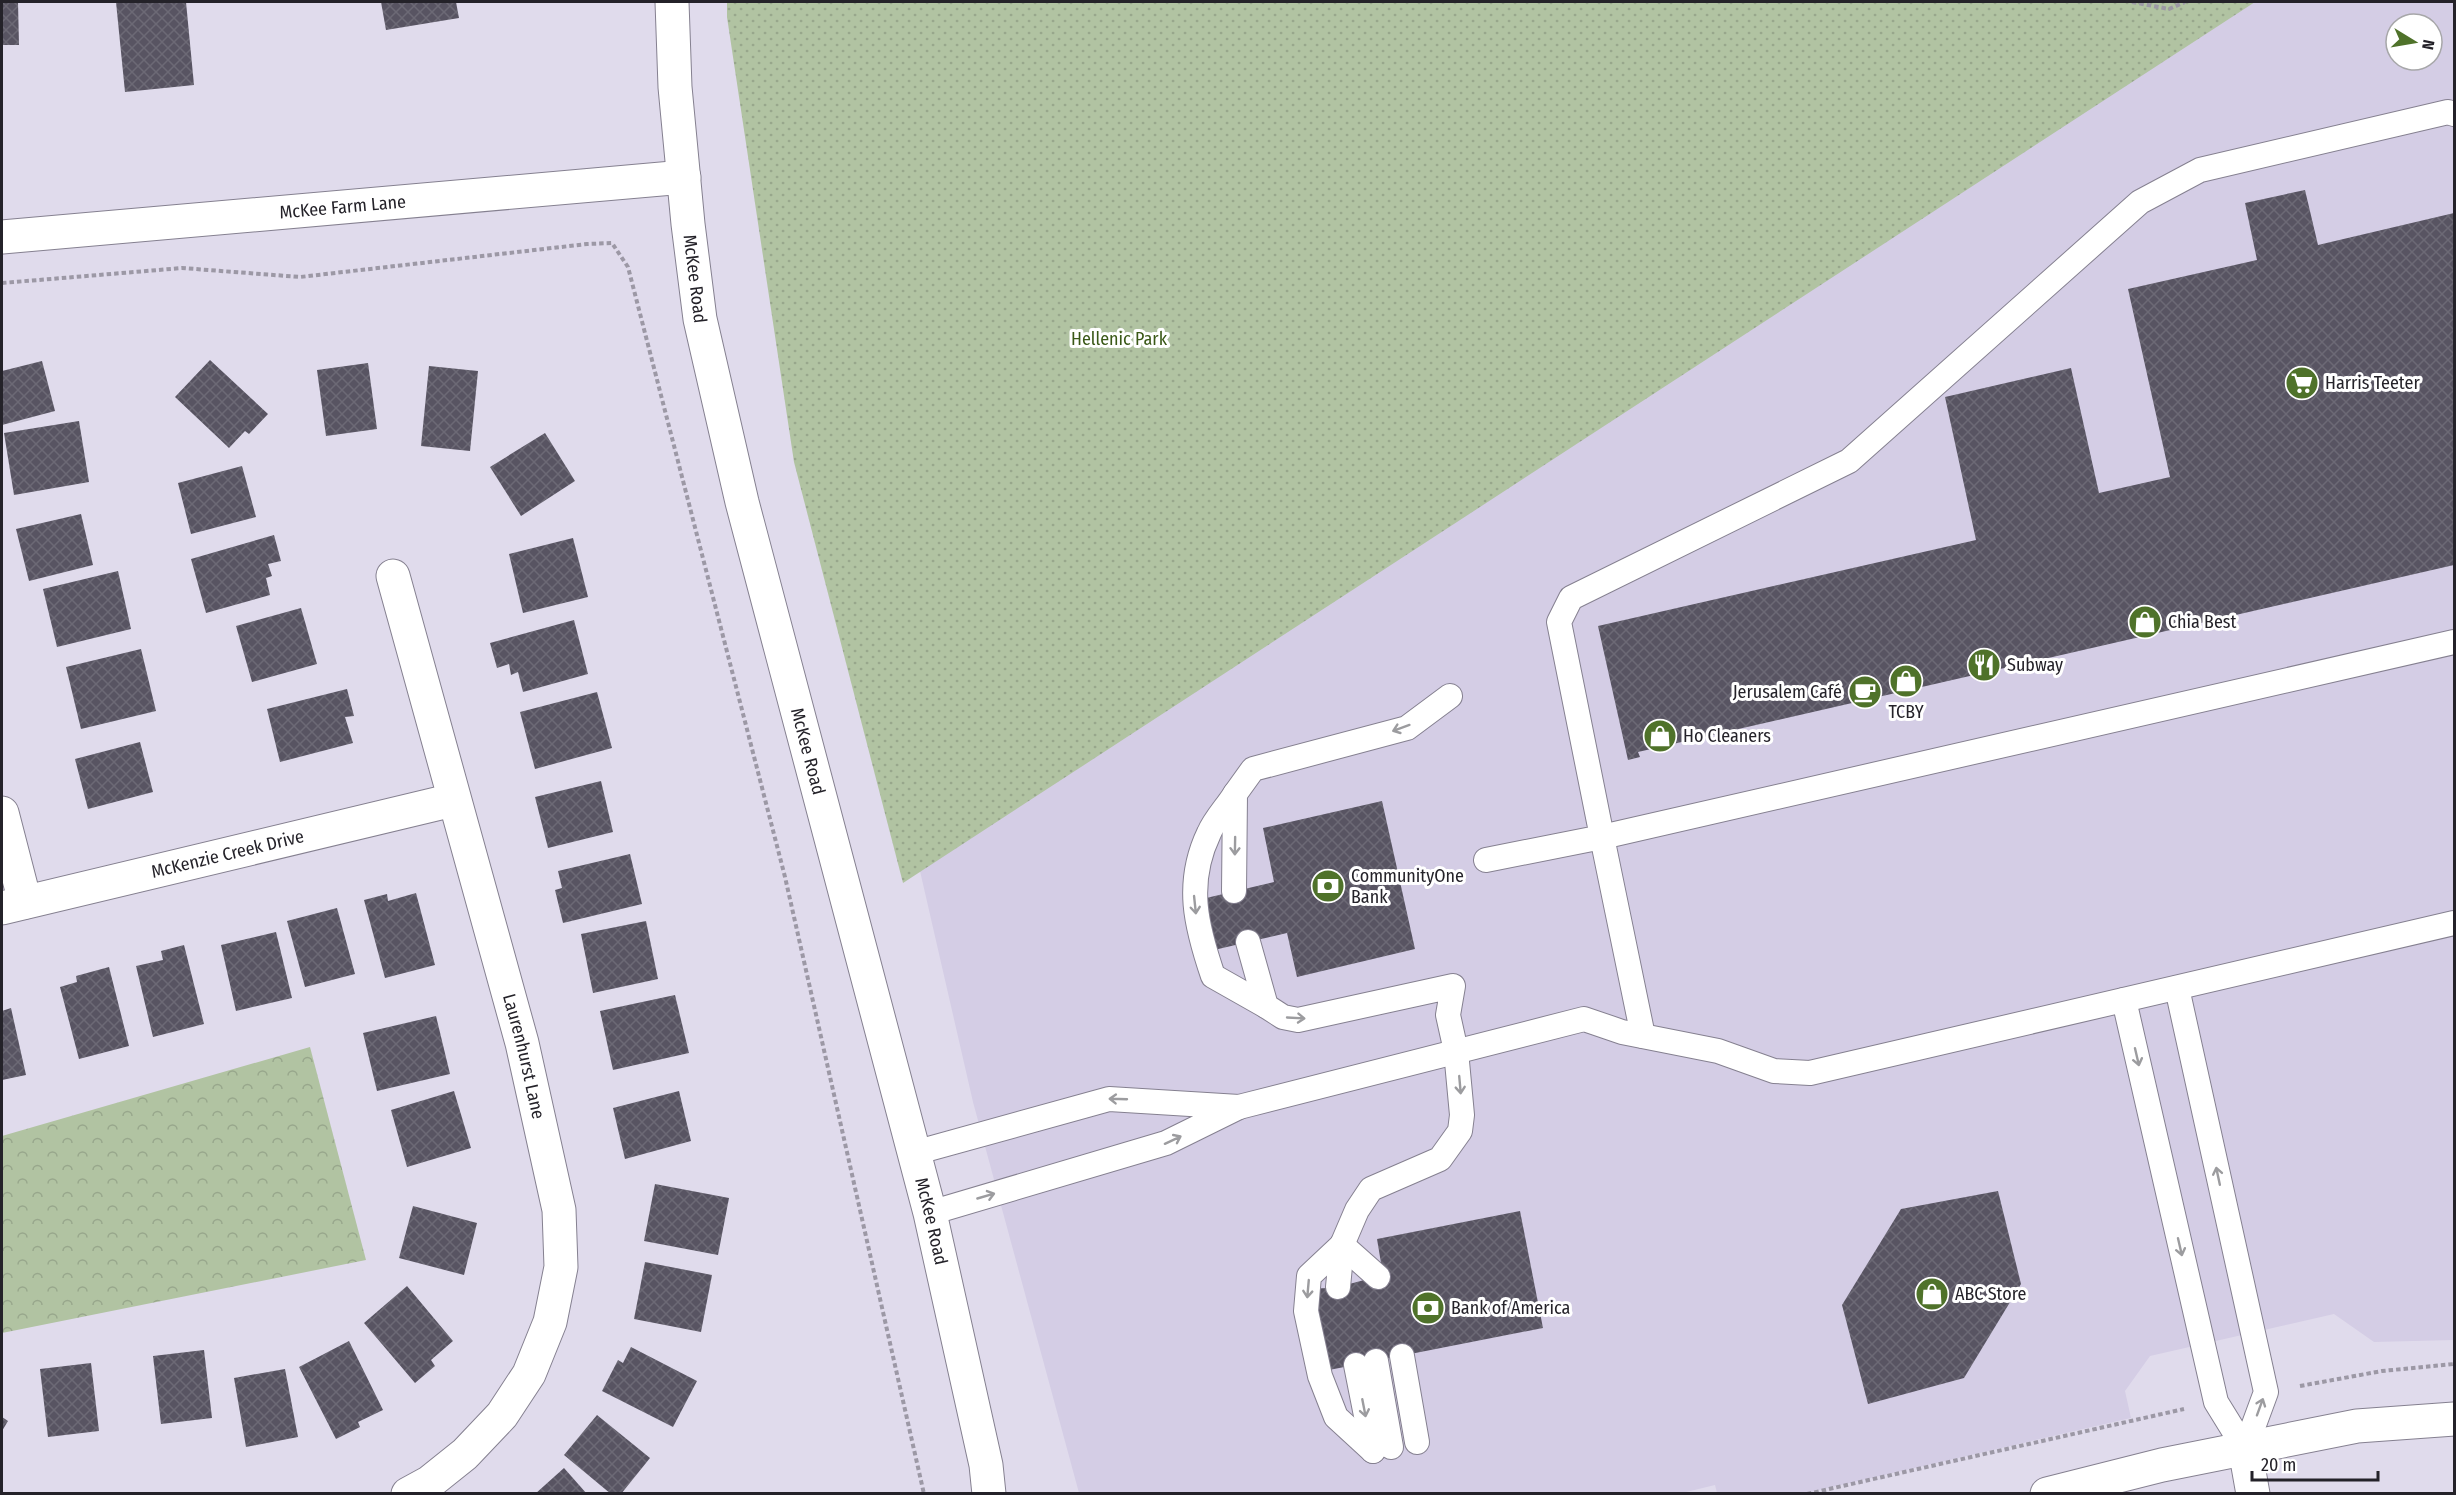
<svg xmlns="http://www.w3.org/2000/svg" width="2456" height="1495" font-family="'Fira Sans Condensed',sans-serif">
	<style>
		.built { fill: #d4cde5; fill-rule: evenodd }
		.forest { fill: url(#forest-crowns) }
		.park { fill: url(#park-dots) }
		.building { fill: url(#building-cross-hatch) }
		.lines { fill: none; stroke-linecap: round; stroke-linejoin: round }
		.service-casing { stroke: #858090; stroke-width: 26 }
		.minor-casing { stroke: #858090; stroke-width: 35 }
		.secondary-casing { stroke: #858090; stroke-width: 35 }
		.path { stroke: #9c98a5; stroke-width: 4; stroke-dasharray: 4.5 3; stroke-linecap: butt }
		.service { stroke: #fff; stroke-width: 24 }
		.minor { stroke: #fff; stroke-width: 33 }
		.secondary { stroke: #fff; stroke-width: 33 }
		.oneway { stroke: #9c9c9f }
		.labels { text-anchor: middle; stroke-width: 6; stroke-linejoin: round; paint-order: stroke }
		.street-label { font-size: 18px; fill: #242229; stroke: #fff }
		.park-label { font-size: 18px; fill: #3a5817; stroke: #fff }
		.poi-label { font-size: 18px; fill: #242229; stroke: #fff; text-anchor: start }
	</style>
	<defs>
		<pattern id="forest-crowns" width="20" height="18" patternUnits="userSpaceOnUse" patternTransform="scale(1.5)"><rect width="20" height="18" fill="#b1c3a2"/><path d="M2 6a3 3 0 1 1 6 0M12 15a3 3 0 1 1 6 0" fill="none" stroke="#98a78c"/></pattern>
		<pattern id="park-dots" width="8" height="8" patternUnits="userSpaceOnUse" patternTransform="scale(1.5)"><rect width="8" height="8" fill="#b1c3a2"/><path d="M2 2h.1M6 6h.1" fill="none" stroke="#98a78c" stroke-width="1.8" stroke-linecap="round"/></pattern>
		<pattern id="building-cross-hatch" width="8" height="8" patternUnits="userSpaceOnUse" patternTransform="scale(1.5)"><rect width="8" height="8" fill="#585462"/><path d="M0 0l8 8M0 8l8-8" fill="none" stroke="#6c6975"/></pattern>
	</defs>
	<rect width="100%" height="100%" fill="#e0dbec"/>
	<path class="built" d="M2248 2H2454V1340L2374 1342 2334 1314 2150 1356 2125 1391 2131 1418 1806 1493H1717L1715 1485 1678 1494 1079 1493 973 1102 920 871ZM2396 24H2432V60H2396Z"/>
	<path class="forest" d="M310 1047 366 1260 2 1333V1136Z"/>
	<path class="park" d="M727 2H2255L903 883 794 462 727 17Z"/>
	<g class="building">
		<path d="M2 2H18L19 45H2Z"/>
		<path d="M116 2H186L194 85 125 92Z"/>
		<path d="M381 2H456L459 18 386 30Z"/>
		<path d="M2305 190 2318 245 2454 213V565L1638 752 1640 757 1628 760 1598 626 1976 540 1945 397 2071 368 2099 493 2170 477 2128 289 2257 260 2245 203Z"/>
		<path d="M210 360 268 414 249 434 245 431 229 448 175 397Z"/>
		<path d="M42 361 55 411 2 425V371Z"/>
		<path d="M368 363 377 429 326 436 317 370Z"/>
		<path d="M429 366 478 371 470 451 421 446Z"/>
		<path d="M79 421 89 482 14 495 4 433Z"/>
		<path d="M545 433 575 481 521 516 490 467Z"/>
		<path d="M242 466 256 517 191 534 178 483Z"/>
		<path d="M81 514 93 565 29 581 16 529Z"/>
		<path d="M274 535 281 561 268 564 272 576 266 578 270 595 206 613 191 559Z"/>
		<path d="M573 538 588 597 523 613 509 554Z"/>
		<path d="M118 571 131 629 57 647 43 589Z"/>
		<path d="M301 608 317 664 252 682 236 626Z"/>
		<path d="M574 620 588 674 523 692 518 672 511 675 509 664 497 668 490 643Z"/>
		<path d="M141 649 156 711 81 729 66 667Z"/>
		<path d="M347 689 354 716 345 717 353 743 280 762 267 709Z"/>
		<path d="M597 692 612 748 535 769 520 712Z"/>
		<path d="M140 742 153 792 88 809 75 759Z"/>
		<path d="M601 781 613 832 548 848 535 797Z"/>
		<path d="M1382 801 1415 949 1297 977 1287 933 1214 950 1202 899 1274 882 1263 828Z"/>
		<path d="M630 854 642 904 563 923 555 890 562 888 558 871Z"/>
		<path d="M416 893 435 965 385 978 364 900 387 894 388 901Z"/>
		<path d="M337 908 355 974 305 987 287 921Z"/>
		<path d="M646 921 658 979 593 993 581 934Z"/>
		<path d="M276 932 292 998 236 1011 221 945Z"/>
		<path d="M184 945 204 1024 153 1037 136 966 163 960 161 951Z"/>
		<path d="M109 967 129 1046 79 1059 60 987 77 982 76 976Z"/>
		<path d="M675 995 689 1053 613 1070 600 1011Z"/>
		<path d="M11 1008 26 1075 2 1080V1011Z"/>
		<path d="M436 1016 450 1074 377 1091 363 1033Z"/>
		<path d="M454 1091 471 1148 407 1167 391 1110Z"/>
		<path d="M679 1091 691 1141 625 1159 613 1108Z"/>
		<path d="M655 1184 729 1198 718 1255 644 1241Z"/>
		<path d="M1998 1191 2021 1284 1964 1378 1868 1404 1842 1305 1901 1209Z"/>
		<path d="M413 1206 477 1223 464 1275 399 1258Z"/>
		<path d="M1520 1211 1543 1328 1329 1370 1313 1289 1338 1287 1383 1275 1377 1239Z"/>
		<path d="M645 1262 712 1275 701 1332 634 1319Z"/>
		<path d="M407 1286 453 1341 431 1360 435 1366 415 1383 364 1323Z"/>
		<path d="M349 1341 383 1410 358 1422 360 1427 336 1439 299 1367Z"/>
		<path d="M631 1347 697 1381 673 1427 602 1391 618 1360 623 1363Z"/>
		<path d="M204 1350 212 1418 161 1424 153 1356Z"/>
		<path d="M91 1363 99 1431 48 1437 40 1369Z"/>
		<path d="M285 1369 298 1437 246 1447 234 1378Z"/>
		<path d="M597 1415 650 1458 621 1494H611L564 1455Z"/>
		<path d="M2 1417 8 1421 2 1431Z"/>
		<path d="M564 1468 587 1494H535Z"/>
	</g>
	<g class="lines">
		<g class="service-casing">
			<g id="service">
				<path d="M1235 794C1227 807 1215 819 1209 833 1185 883 1196 926 1213 976L1266 1006"/>
				<path d="M1486 860 1602 837 1559 622 1571 598 1849 461 2140 202 2200 170 2448 112 2454 114"/>
				<path d="M1234 891 1235 794 1253 769 1407 728 1450 696"/>
				<path d="M1248 942 1266 1006 1283 1017 1298 1020 1453 986 1448 1015 1456 1051 1462 1115 1460 1131 1440 1159 1371 1189 1357 1210 1342 1245 1338 1287"/>
				<path d="M2124 1000 2216 1402 2245 1449 2266 1392 2177 988"/>
				<path d="M1643 1036 1602 837 2454 642"/>
				<path d="M1239 1107 1584 1019 1622 1032 1718 1051 1774 1071 1810 1073 2454 923"/>
				<path d="M914 1153 1109 1099 1239 1107 1166 1143 930 1213"/>
				<path d="M1342 1245 1309 1276 1306 1311 1320 1376 1336 1417 1373 1451"/>
				<path d="M1342 1245 1378 1277"/>
				<path d="M1402 1356 1417 1442"/>
				<path d="M1376 1361 1391 1447"/>
				<path d="M1356 1365 1373 1451"/>
			</g>
		</g>
		<g class="minor-casing">
			<g id="minor">
				<path id="s1" d="M2 237 684 177"/>
				<path id="s2" d="M393 576 522 1043 559 1210 561 1267 550 1322 529 1374 502 1415 465 1454 430 1482 408 1494"/>
				<path d="M2 813 25 902"/>
				<path id="s3" d="M2 908 453 800"/>
				<path d="M2245 1449 2253 1494"/>
			</g>
		</g>
		<g class="secondary-casing">
			<g id="secondary">
				<path id="s4" d="M672 2 675 87 688 224 700 319 742 502 930 1213 986 1465 989 1494"/>
				<path d="M2047 1494 2162 1465 2357 1426 2454 1419"/>
			</g>
		</g>
		<g class="path">
			<path d="M2132 2 2169 9 2185 2"/>
			<path d="M2 283 182 268 300 277 587 244 612 243 628 267 785 877 924 1494"/>
			<path d="M2300 1386 2382 1371 2454 1364"/>
			<path d="M1807 1494 2184 1409"/>
		</g>
		<use href="#service" class="service"/>
		<use href="#minor" class="minor"/>
		<use href="#secondary" class="secondary"/>
	</g>
	<defs><path id="oneway-shaft" d="M-6 0H5M1.5-3L5.5 0L1.5 3" fill="none" stroke-width="1.6" stroke-linecap="round" stroke-linejoin="round" transform="scale(1.5)"/></defs>
	<g class="oneway">
		<use href="#oneway-shaft" transform="translate(1401 728) rotate(160)"/>
		<use href="#oneway-shaft" transform="translate(1235 846) rotate(91)"/>
		<use href="#oneway-shaft" transform="translate(1195 905) rotate(84)"/>
		<use href="#oneway-shaft" transform="translate(1296 1018) rotate(3)"/>
		<use href="#oneway-shaft" transform="translate(2137 1057) rotate(77)"/>
		<use href="#oneway-shaft" transform="translate(1460 1085) rotate(85)"/>
		<use href="#oneway-shaft" transform="translate(1118 1099) rotate(-178)"/>
		<use href="#oneway-shaft" transform="translate(1173 1140) rotate(-25)"/>
		<use href="#oneway-shaft" transform="translate(2218 1176) rotate(-102)"/>
		<use href="#oneway-shaft" transform="translate(986 1196) rotate(-16)"/>
		<use href="#oneway-shaft" transform="translate(2180 1247) rotate(77)"/>
		<use href="#oneway-shaft" transform="translate(1308 1289) rotate(95)"/>
		<use href="#oneway-shaft" transform="translate(2260 1407) rotate(-70)"/>
		<use href="#oneway-shaft" transform="translate(1364 1408) rotate(79)"/>
	</g>
	<defs>
		<g id="supermarket-disc" transform="scale(1.725)"><circle r="9.5" fill="#4f722a" stroke="#fff"/><path d="M-6-5.5h2.5l.6 2H6L4.5 2H-2.5L-4.4-4H-6ZM-1.5 3.2a1.3 1.3 0 1 0 .1 0ZM3 3.2a1.3 1.3 0 1 0 .1 0Z" fill="#fff"/></g>
		<g id="shop-disc" transform="scale(1.725)"><circle r="9.5" fill="#4f722a" stroke="#fff"/><path d="M-5-2.5h2.3a2.7 3.5 0 0 1 5.4 0H5L5.5 6h-11ZM-1.5-2.5h3a1.5 2.3 0 0 0-3 0Z" fill="#fff"/></g>
		<g id="restaurant-disc" transform="scale(1.725)"><circle r="9.5" fill="#4f722a" stroke="#fff"/><path d="M-5-6h1v4h1v-4h1v4h1v-4h1v5L-1.5 .5V6h-2V.5L-5-1ZM5-6V6H3V1.5H1.5Q1.5-4 5-6Z" fill="#fff"/></g>
		<g id="cafe-disc" transform="scale(1.725)"><circle r="9.5" fill="#4f722a" stroke="#fff"/><path d="M-5.5-4.5H6V0H3Q3 3.5 0 3.5H-2.5Q-5.5 3.5-5.5 0ZM3-3.2v2h1.7v-2ZM-6 4.5H4V6H-6Z" fill="#fff"/></g>
		<g id="bank-disc" transform="scale(1.725)"><circle r="9.5" fill="#4f722a" stroke="#fff"/><path d="M-6-4H6V4H-6ZM0-2.3a2.3 2.3 0 1 0 0 4.6a2.3 2.3 0 1 0 0-4.6Z" fill="#fff"/></g>
	</defs>
	<g fill-rule="evenodd">
		<use href="#supermarket-disc" x="2302" y="383"/>
		<use href="#shop-disc" x="2145" y="622"/>
		<use href="#restaurant-disc" x="1984" y="665"/>
		<use href="#shop-disc" x="1906" y="681"/>
		<use href="#cafe-disc" x="1865" y="692"/>
		<use href="#shop-disc" x="1660" y="736"/>
		<use href="#bank-disc" x="1328" y="886"/>
		<use href="#shop-disc" x="1932" y="1294"/>
		<use href="#bank-disc" x="1428" y="1308"/>
	</g>
	<g class="labels">
		<g class="street-label">
			<text dy="6" stroke="none"><textPath href="#s1" startOffset="342">McKee Farm Lane</textPath></text>
			<text dy="6" stroke="none"><textPath href="#s4" startOffset="278">McKee Road</textPath></text>
			<text dy="6" stroke="none"><textPath href="#s4" startOffset="764">McKee Road</textPath></text>
			<text dy="6" stroke="none"><textPath href="#s3" startOffset="232">McKenzie Creek Drive</textPath></text>
			<text dy="6" stroke="none"><textPath href="#s2" startOffset="498">Laurenhurst Lane</textPath></text>
			<text dy="6" stroke="none"><textPath href="#s4" startOffset="1250">McKee Road</textPath></text>
		</g>
		<g class="park-label">
			<text x="1119" y="345">Hellenic Park</text>
		</g>
		<g class="poi-label">
			<text x="2325" y="389">Harris Teeter</text>
			<text x="2168" y="628">Chia Best</text>
			<text x="2007" y="671">Subway</text>
			<text x="1842" y="698" text-anchor="end">Jerusalem Café</text>
			<text x="1906" y="718" text-anchor="middle">TCBY</text>
			<text x="1683" y="742">Ho Cleaners</text>
			<text x="1351" y="882">CommunityOne<tspan x="1351" dy="21">Bank</tspan></text>
			<text x="1955" y="1300">ABC Store</text>
			<text x="1451" y="1314">Bank of America</text>
		</g>
	</g>
	<rect width="2456" height="1495" fill="none" stroke="#242229" stroke-width="6"/>
	<g transform="translate(2414 42) rotate(101)"><circle r="28" fill="#ffffff" stroke="#a7a7a9" stroke-width="1.5"/>
	<path d="M0-4.5L10 22L0 15L-10 22Z" fill="#4f722a"/>
	<text y="-9" font-size="16" font-weight="bold" text-anchor="middle" fill="#242229">N</text>
	</g>
	<path d="M2252 1471v9h126v-9" fill="none" stroke="#242229" stroke-width="3"/>
	<text x="2261" y="1471" font-size="18" fill="#242229" stroke="#ffffff" stroke-width="4.5" paint-order="stroke">20 m</text>
</svg>
